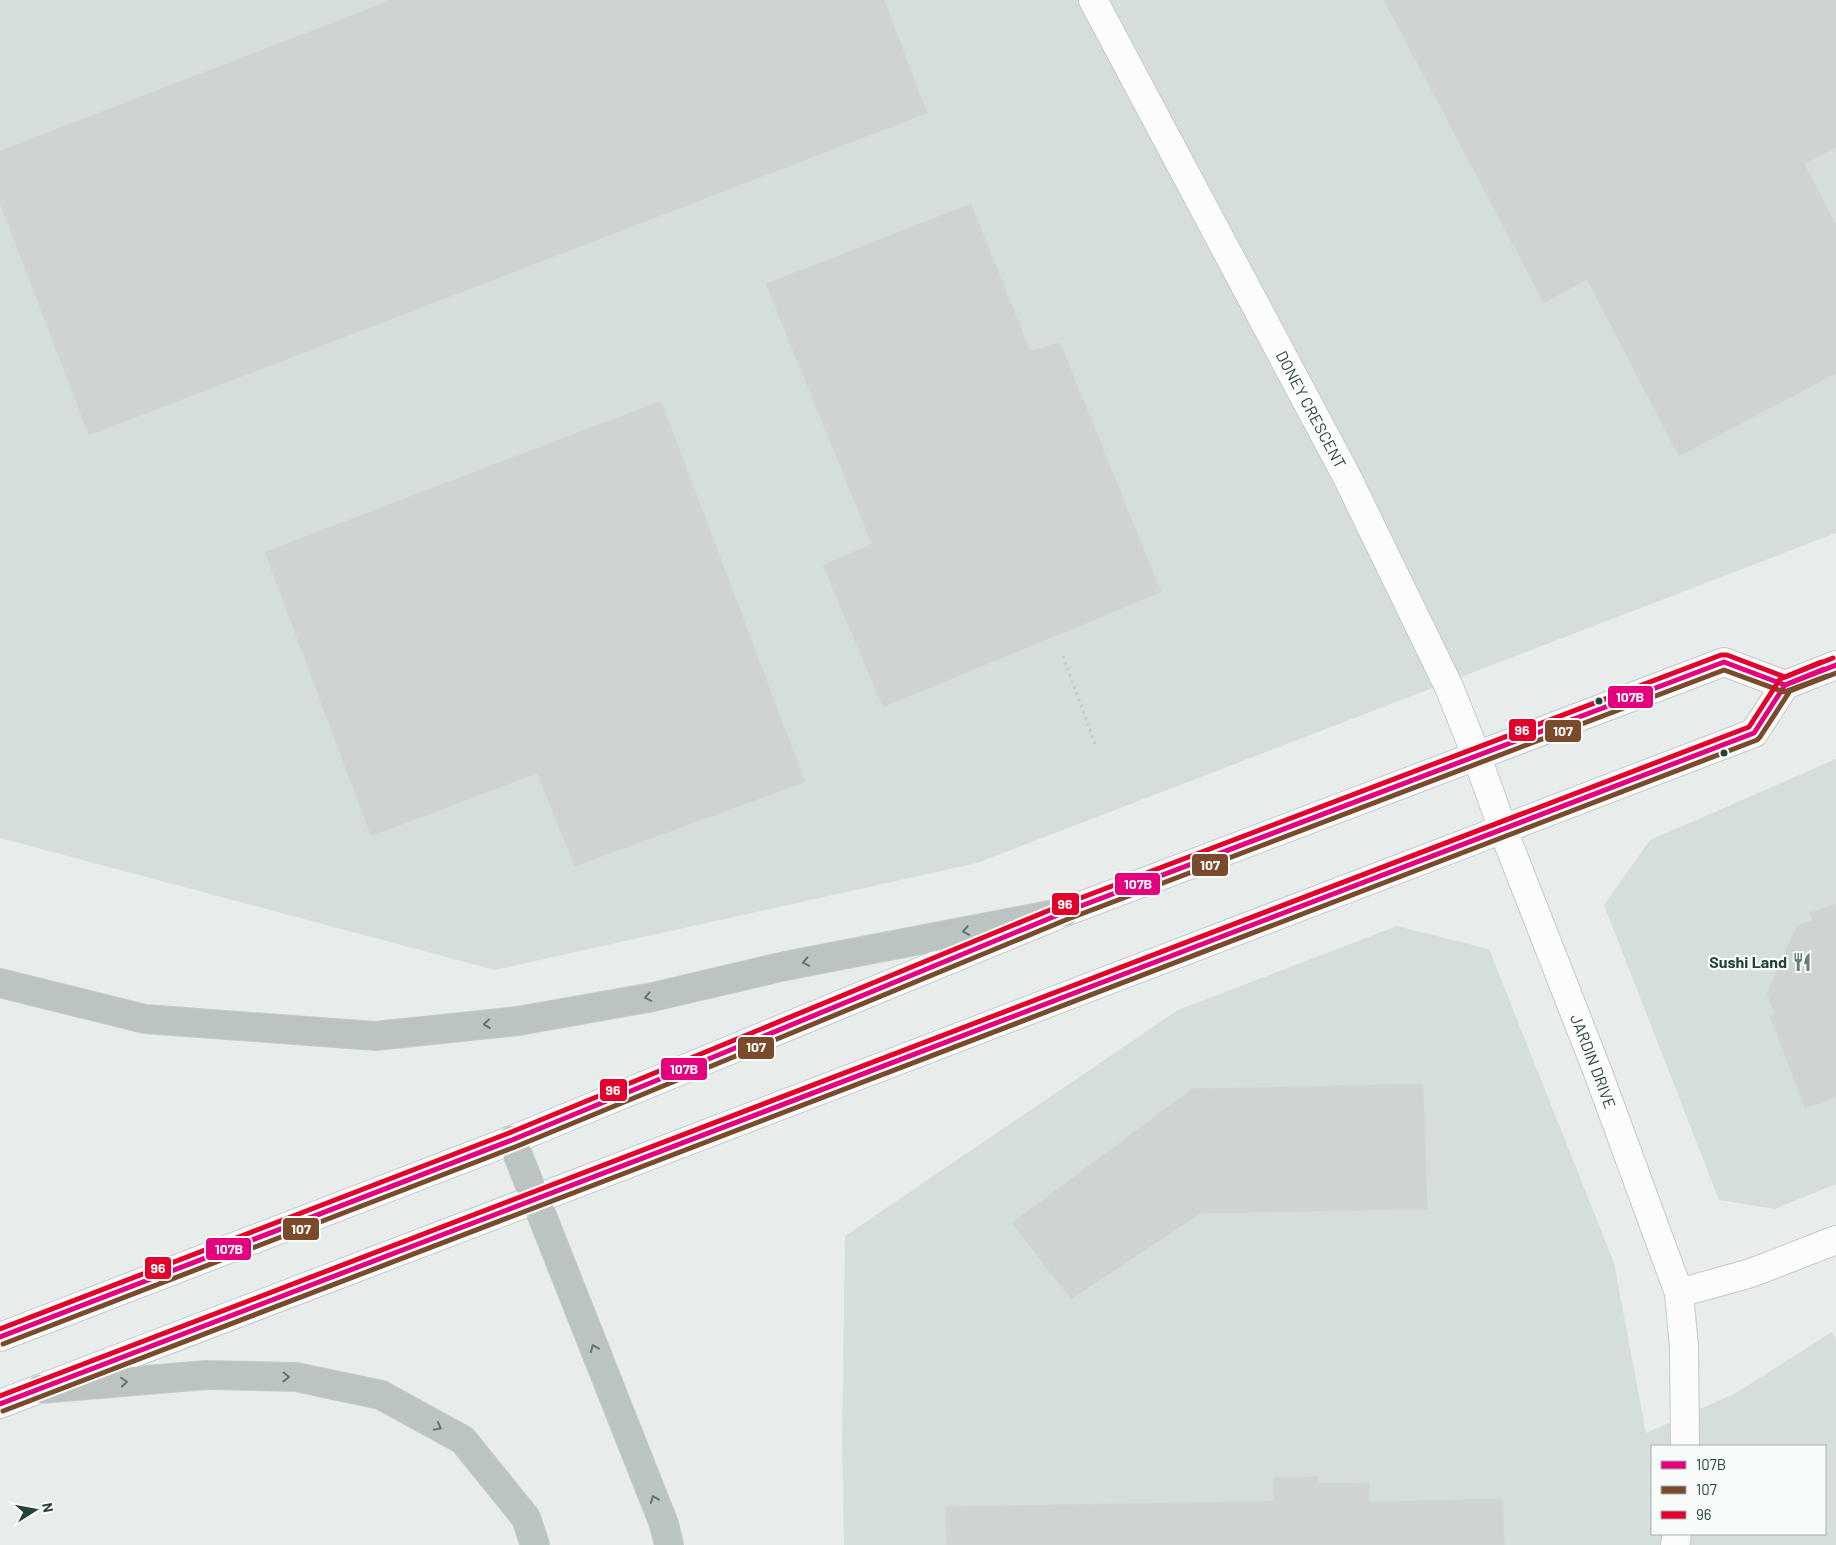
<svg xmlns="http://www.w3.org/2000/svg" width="1836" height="1545" font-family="Barlow,sans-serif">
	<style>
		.built { fill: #d6dedb; fill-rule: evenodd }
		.building { fill: #cfd4d2; stroke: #d1d6d4 }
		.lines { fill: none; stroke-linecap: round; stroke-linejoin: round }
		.street-casing { stroke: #c5cac8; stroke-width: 30 }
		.secondary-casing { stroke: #c3cbc8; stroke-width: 30 }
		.highway-casing { stroke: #c3ccc9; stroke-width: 30 }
		.path { stroke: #c3ccca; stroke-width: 3; stroke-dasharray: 2.5 4; stroke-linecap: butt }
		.street { stroke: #fcfcfc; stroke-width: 28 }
		.secondary { stroke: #fcfcfc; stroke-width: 28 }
		.highway { stroke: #bcc4c2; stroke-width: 28 }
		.bus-1-casing { stroke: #f7fbf9; stroke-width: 9 }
		.bus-2-casing { stroke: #f7fbf9; stroke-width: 9 }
		.bus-3-casing { stroke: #f7fbf9; stroke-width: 9 }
		.bus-1 { stroke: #e5007d; stroke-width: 5 }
		.bus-2 { stroke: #7a4b2a; stroke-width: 5 }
		.bus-3 { stroke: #e4002b; stroke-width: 5 }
		.oneway { stroke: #617670 }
		.bus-dot { fill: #24423a; stroke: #f7fbf9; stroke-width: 2 }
		.labels { text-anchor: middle; stroke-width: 4.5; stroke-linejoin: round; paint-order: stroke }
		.street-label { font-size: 16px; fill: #24423a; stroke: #f7fbf9 }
		.poi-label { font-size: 16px; font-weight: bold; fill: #24423a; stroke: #f7fbf9; text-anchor: end }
		.line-badge { stroke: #f7fbf9; stroke-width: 2 }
		.badge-label { font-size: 14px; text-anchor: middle; font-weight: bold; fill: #fff }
	</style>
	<rect width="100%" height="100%" fill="#e8edeb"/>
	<g class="built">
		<path d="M0 0H1836V533L977 863 495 970 0 838Z"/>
		<path d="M1836 759V1184L1775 1209 1719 1200 1604 905 1650 840Z"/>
		<path d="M1397 926 1489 949 1614 1263 1646 1433 1736 1393 1832 1332 1836 1340V1545H844L842 1441 845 1236 1178 1010ZM1652 1446H1825V1534H1652Z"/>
	</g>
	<g class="building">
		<path d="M392 0H884L927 113 89 435 0 203V151Z"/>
		<path d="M1384 0H1836V147L1804 164 1836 225V373L1679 456 1587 279 1544 303Z"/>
		<path d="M971 204 1030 351 1060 343 1161 592 883 707 823 565 872 544 766 284Z"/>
		<path d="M661 401 805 782 575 866 537 773 371 836 265 552Z"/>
		<path d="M1836 904V1097L1805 1108 1770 1016 1775 1014 1767 993 1797 926 1813 920 1810 913Z"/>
		<path d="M1423 1084 1427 1209 1201 1213 1071 1299 1012 1223 1192 1089Z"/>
		<path d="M1318 1477V1484L1369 1483V1502L1503 1499 1504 1545H947L946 1507 1273 1501V1478Z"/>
	</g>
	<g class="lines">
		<g class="street-casing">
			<g id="street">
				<path id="s1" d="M1093 0 1347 477 1449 687 1477 757 1503 830 1597 1070 1679 1293 1684 1347 1685 1446"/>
				<path d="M1679 1293 1751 1273 1836 1240"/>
				<path d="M1675 1545 1677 1534"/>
			</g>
		</g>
		<g class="secondary-casing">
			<g id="secondary">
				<path d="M0 1337 512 1140 1065 912 1724 662 1785 685"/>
				<path d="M0 1404 1754 733 1785 685 1836 665"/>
			</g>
		</g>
		<g class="highway-casing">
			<g id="highway">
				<path d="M0 983 145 1019 375 1036 518 1021 653 997 785 966 1065 912"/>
				<path d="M512 1140 664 1524 669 1545"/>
				<path d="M40 1389 206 1375 296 1377 381 1395 463 1440 526 1518 535 1545"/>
			</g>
		</g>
		<path class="path" d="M1063 656 1095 744"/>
		<use href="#street" class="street"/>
		<use href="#secondary" class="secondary"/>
		<use href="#highway" class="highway"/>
		<g class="bus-1-casing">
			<g id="bus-1">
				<path d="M0 1337 512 1140 1065 912 1724 662 1785 685 1824 669"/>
				<path d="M0 1404 1754 733 1785 685 1836 665"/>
			</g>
		</g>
		<g class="bus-2-casing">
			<g id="bus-2">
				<path d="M3 1344 515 1147 1068 919 1724 670 1784 692 1827 676"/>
				<path d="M3 1411 1757 740 1760 737 1790 691 1836 673"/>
			</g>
		</g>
		<g class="bus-3-casing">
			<g id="bus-3">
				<path d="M0 1329 509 1133 1062 905 1721 655H1727L1785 677 1821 662"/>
				<path d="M0 1396 1749 727 1780 679 1833 658"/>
			</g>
		</g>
		<use href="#bus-1" class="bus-1"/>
		<use href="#bus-2" class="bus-2"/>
		<use href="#bus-3" class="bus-3"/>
	</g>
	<defs><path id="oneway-chevron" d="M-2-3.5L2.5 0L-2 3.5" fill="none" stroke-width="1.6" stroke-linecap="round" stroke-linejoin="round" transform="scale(1.25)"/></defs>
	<g class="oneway">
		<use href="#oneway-chevron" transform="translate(966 931) rotate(169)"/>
		<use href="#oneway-chevron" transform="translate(806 962) rotate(169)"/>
		<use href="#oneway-chevron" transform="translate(648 997) rotate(169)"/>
		<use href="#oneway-chevron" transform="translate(487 1024) rotate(174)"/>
		<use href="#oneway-chevron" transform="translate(594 1348) rotate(-112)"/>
		<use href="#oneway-chevron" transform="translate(286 1377) rotate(1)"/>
		<use href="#oneway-chevron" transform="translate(124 1382) rotate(-5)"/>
		<use href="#oneway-chevron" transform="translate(438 1427) rotate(29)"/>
		<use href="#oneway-chevron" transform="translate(654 1499) rotate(-112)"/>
	</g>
	<defs>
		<g id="restaurant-bare" transform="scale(1.5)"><path d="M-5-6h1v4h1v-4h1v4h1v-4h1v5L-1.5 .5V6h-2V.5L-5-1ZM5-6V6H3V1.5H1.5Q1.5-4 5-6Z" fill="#697e78" stroke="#f7fbf9" stroke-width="2.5" paint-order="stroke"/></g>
	</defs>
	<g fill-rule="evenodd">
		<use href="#restaurant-bare" x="1802" y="962"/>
	</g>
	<g class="bus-dot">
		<circle cx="1599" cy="701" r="4.5"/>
		<circle cx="1724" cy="753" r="4.5"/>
	</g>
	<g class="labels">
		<g class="street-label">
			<text dy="6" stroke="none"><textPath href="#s1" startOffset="464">DONEY CRESCENT</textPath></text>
			<text dy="6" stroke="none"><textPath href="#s1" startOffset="1175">JARDIN DRIVE</textPath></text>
		</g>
		<g class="poi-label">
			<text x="1787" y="968">Sushi Land</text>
		</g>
	</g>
	<g class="line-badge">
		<rect x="1607" y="685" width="47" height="24" rx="5" fill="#e5007d"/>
		<rect x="1508" y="718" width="29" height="24" rx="5" fill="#e4002b"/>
		<rect x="1544" y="719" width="38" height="24" rx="5" fill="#7a4b2a"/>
		<rect x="1191" y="853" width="38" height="24" rx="5" fill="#7a4b2a"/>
		<rect x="1114" y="872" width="47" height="24" rx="5" fill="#e5007d"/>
		<rect x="1051" y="892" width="29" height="24" rx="5" fill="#e4002b"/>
		<rect x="737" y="1036" width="38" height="24" rx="5" fill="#7a4b2a"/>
		<rect x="660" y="1057" width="48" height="24" rx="5" fill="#e5007d"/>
		<rect x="599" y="1078" width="29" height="24" rx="5" fill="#e4002b"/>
		<rect x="282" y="1217" width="38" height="24" rx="5" fill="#7a4b2a"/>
		<rect x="205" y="1237" width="47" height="24" rx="5" fill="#e5007d"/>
		<rect x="144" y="1256" width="28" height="24" rx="5" fill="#e4002b"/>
	</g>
	<g class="badge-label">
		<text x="1630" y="702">107B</text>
		<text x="1522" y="735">96</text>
		<text x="1563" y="736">107</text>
		<text x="1210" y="870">107</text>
		<text x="1138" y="889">107B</text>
		<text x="1065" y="909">96</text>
		<text x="756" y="1052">107</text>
		<text x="684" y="1074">107B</text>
		<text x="613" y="1095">96</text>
		<text x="301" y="1234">107</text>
		<text x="229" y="1254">107B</text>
		<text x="158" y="1273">96</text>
	</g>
	<rect x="1651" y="1445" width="175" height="90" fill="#f7fbf9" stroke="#a3b1ad"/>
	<rect x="1661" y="1461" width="25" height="8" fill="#e5007d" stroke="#a3b1ad"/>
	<text x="1696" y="1470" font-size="15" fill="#24423a">107B</text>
	<rect x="1661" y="1486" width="25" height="8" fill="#7a4b2a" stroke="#a3b1ad"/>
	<text x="1696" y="1495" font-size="15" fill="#24423a">107</text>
	<rect x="1661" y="1511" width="25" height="8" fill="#e4002b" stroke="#a3b1ad"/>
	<text x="1696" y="1520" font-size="15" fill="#24423a">96</text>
	<g transform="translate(35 1510) rotate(79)" stroke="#f7fbf9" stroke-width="4" paint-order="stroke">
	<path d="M0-4L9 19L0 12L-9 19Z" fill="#24423a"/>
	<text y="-8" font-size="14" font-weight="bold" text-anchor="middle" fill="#24423a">N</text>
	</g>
</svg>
